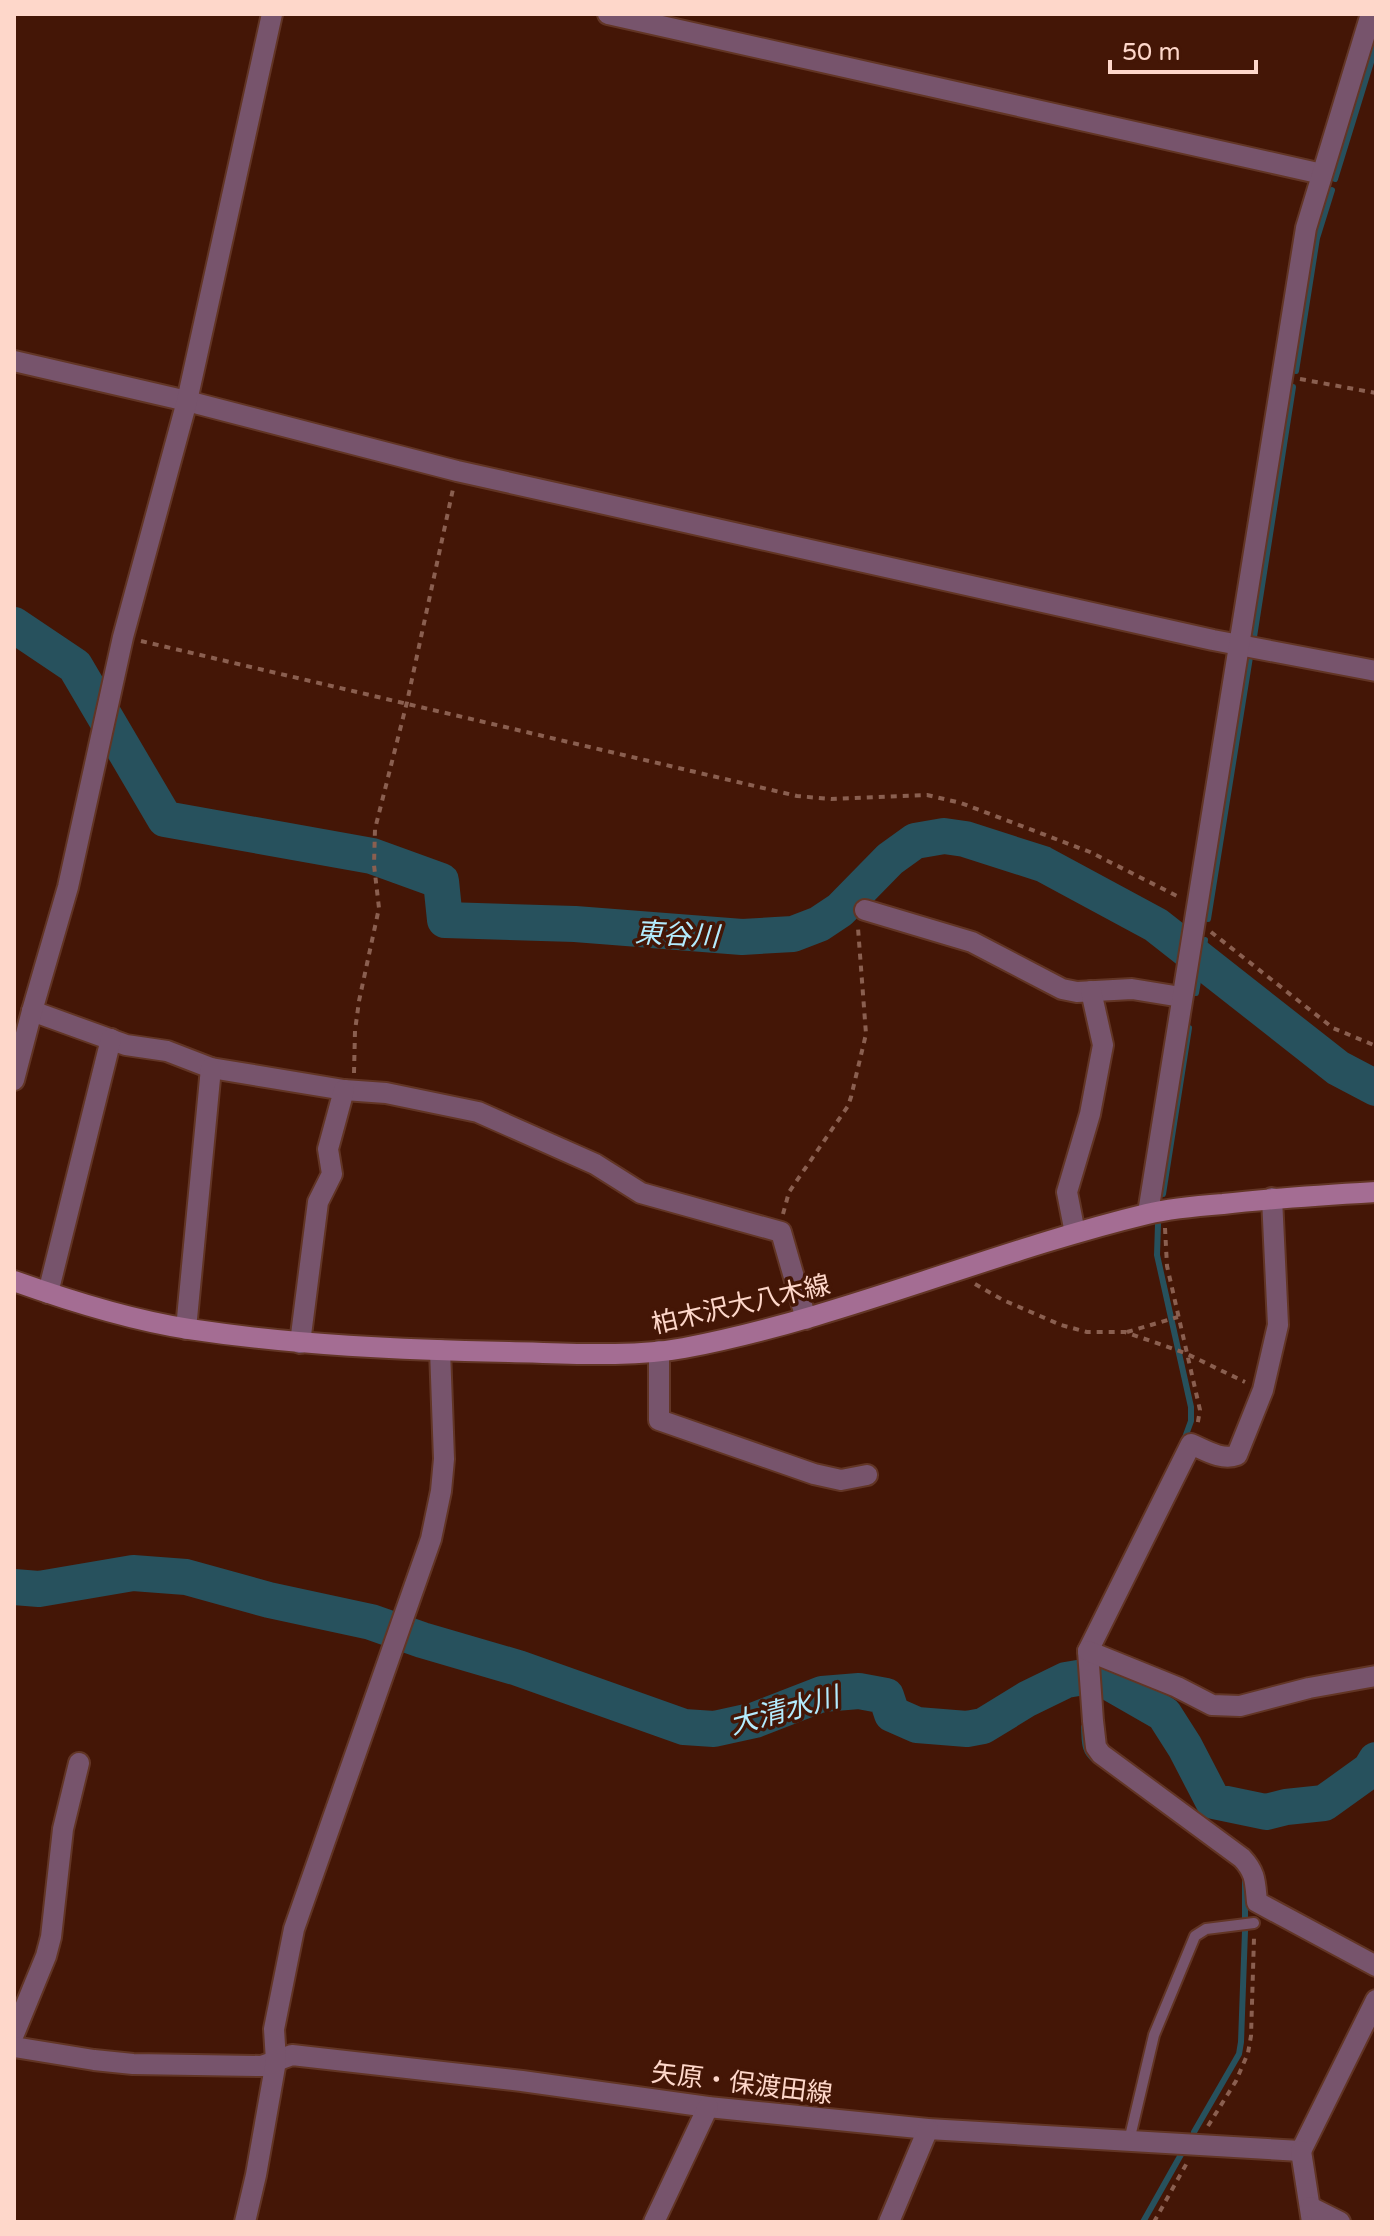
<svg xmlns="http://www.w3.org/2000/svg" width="1390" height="2236" font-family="'Varela Round','Noto Sans JP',sans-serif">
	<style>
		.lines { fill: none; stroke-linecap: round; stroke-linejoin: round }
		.stream { stroke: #27515d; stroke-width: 6 }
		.river { stroke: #27515d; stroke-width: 36 }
		.lane-casing { stroke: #623525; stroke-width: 14 }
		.street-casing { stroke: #623525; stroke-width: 24 }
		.secondary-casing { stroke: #623525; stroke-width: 24 }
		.path { stroke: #8a5f50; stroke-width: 4; stroke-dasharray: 6 6; stroke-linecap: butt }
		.lane { stroke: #77546c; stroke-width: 10 }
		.street { stroke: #77546c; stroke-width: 20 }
		.secondary { stroke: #a46d93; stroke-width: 20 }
		.labels { text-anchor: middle; stroke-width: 7; stroke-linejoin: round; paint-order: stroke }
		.street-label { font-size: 26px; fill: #fed7ca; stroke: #441606 }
		.water-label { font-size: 28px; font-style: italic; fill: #b3ecfe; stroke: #441606 }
	</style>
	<rect width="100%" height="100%" fill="#441606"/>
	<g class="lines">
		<g class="stream">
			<path d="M1335 179 1376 46"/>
			<path d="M1296 371 1317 238 1332 190"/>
			<path d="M1254 637 1293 387"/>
			<path d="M1208 919 1250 657"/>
			<path d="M1196 993 1205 940"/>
			<path d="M1163 1194 1189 1028"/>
			<path d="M1158 1224 1157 1255 1191 1407V1421L1183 1443"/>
			<path d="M1084 1727C1085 1740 1083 1751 1095 1760"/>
			<path d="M1245 1876V1917"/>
			<path d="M1194 2132 1239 2054 1241 2042 1245 1931"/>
			<path d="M1143 2222 1183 2151"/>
		</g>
		<g class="river">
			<path d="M14 625 75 666 165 819 372 856 441 881 445 920 575 924 742 937 793 934 819 924 840 910 890 859 915 841 944 836 965 839 1043 864 1156 925 1338 1068 1376 1088"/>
			<path d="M14 1587 39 1589 133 1573 186 1577 269 1600 371 1622 422 1640 518 1668 684 1727 714 1729 755 1720 822 1694 859 1691 886 1696 892 1714 917 1725 967 1729 983 1726 1027 1699 1066 1680 1096 1675 1164 1714 1185 1747 1213 1801 1266 1812 1286 1807 1324 1803 1370 1770 1376 1760"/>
		</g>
		<g class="lane-casing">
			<path id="lane" d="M1129 2141 1154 2035 1195 1936 1206 1929 1254 1923"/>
		</g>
		<g class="street-casing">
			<g id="street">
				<path d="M608 14 1322 174"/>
				<path d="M14 361 187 401 457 471 1213 640 1376 671"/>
				<path d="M865 910 972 942 1062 989 1077 992 1132 989 1181 997"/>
				<path d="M32 1011 126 1045 167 1051 211 1068 344 1090 386 1093 478 1112 595 1164 641 1193 781 1232 806 1319"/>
				<path d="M14 1080 32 1011 68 887 123 637 187 401 272 14"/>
				<path d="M1272 1198 1278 1325 1263 1390 1237 1455C1222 1461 1205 1450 1191 1444L1088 1651 1093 1721 1096 1747 1101 1754 1242 1858C1256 1873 1255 1882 1257 1902L1376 1966"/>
				<path d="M1148 1213 1306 228 1371 14"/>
				<path d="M1075 1233 1067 1192 1090 1114 1103 1045 1091 991"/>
				<path d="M48 1293 111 1039"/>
				<path d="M186 1329 211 1068"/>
				<path d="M300 1343 318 1202 332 1174 328 1149 344 1090"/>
				<path d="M659 1351V1420L814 1474 841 1480 867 1475"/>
				<path d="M1088 1651 1177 1687 1212 1705 1240 1706 1309 1688 1376 1676"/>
				<path d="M14 2034 46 1956 51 1937 63 1829 79 1763"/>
				<path d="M14 2047 94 2060 133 2064 262 2066 292 2055 522 2081 708 2107 928 2129 1301 2151"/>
				<path d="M1301 2151 1376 2000"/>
				<path d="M1301 2151 1312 2222"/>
				<path d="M1310 2207 1340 2222"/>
				<path d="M245 2222 256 2175 276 2061 274 2029 294 1929 431 1539 441 1491 444 1459 440 1350"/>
				<path d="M654 2222 708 2107"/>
				<path d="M889 2222 928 2129"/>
			</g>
		</g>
		<g class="secondary-casing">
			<path id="secondary" d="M14 1281C70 1301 130 1320 189 1329 295 1345 402 1350 509 1352 564 1353 631 1358 684 1348 842 1318 990 1252 1147 1214 1172 1208 1197 1206 1223 1204 1274 1198 1325 1195 1376 1192"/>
		</g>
		<g class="path">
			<path d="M1300 379 1376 393"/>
			<path d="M141 641 797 796 831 799 927 795 961 803 1090 852 1181 898"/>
			<path d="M1211 932 1333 1028 1376 1046"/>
			<path d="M354 1073 355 1031 359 1001 379 908 374 865 375 829 407 702 453 489"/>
			<path d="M783 1214 789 1192 848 1106 851 1097 866 1034 858 928"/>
			<path d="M1165 1228 1167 1266 1200 1410 1197 1427"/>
			<path d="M975 1284 1003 1300 1061 1325 1087 1332H1125L1185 1353 1245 1382"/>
			<path d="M1127 1332 1178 1317"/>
			<path d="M1208 2126 1236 2081 1248 2053 1251 2036 1254 1938"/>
			<path d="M1154 2222 1188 2161"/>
		</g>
		<use href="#lane" class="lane"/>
		<use href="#street" class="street"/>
		<use href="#secondary" class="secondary"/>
	</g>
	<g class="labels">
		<g class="street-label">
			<text transform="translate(741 1304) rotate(-13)" y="9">柏木沢大八木線</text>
			<text transform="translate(742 2083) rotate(7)" y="9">矢原・保渡田線</text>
		</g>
		<g class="water-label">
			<text transform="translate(677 934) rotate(3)" y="10">東谷川</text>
			<text transform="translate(784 1710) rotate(-15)" y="10">大清水川</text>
		</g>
	</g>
	<rect width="1390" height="2236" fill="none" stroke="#fed7ca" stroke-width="32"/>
	<path d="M1110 60v12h146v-12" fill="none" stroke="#fed7ca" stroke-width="4"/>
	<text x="1122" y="60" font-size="24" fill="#fed7ca" stroke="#441606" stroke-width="6" paint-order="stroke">50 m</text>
</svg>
